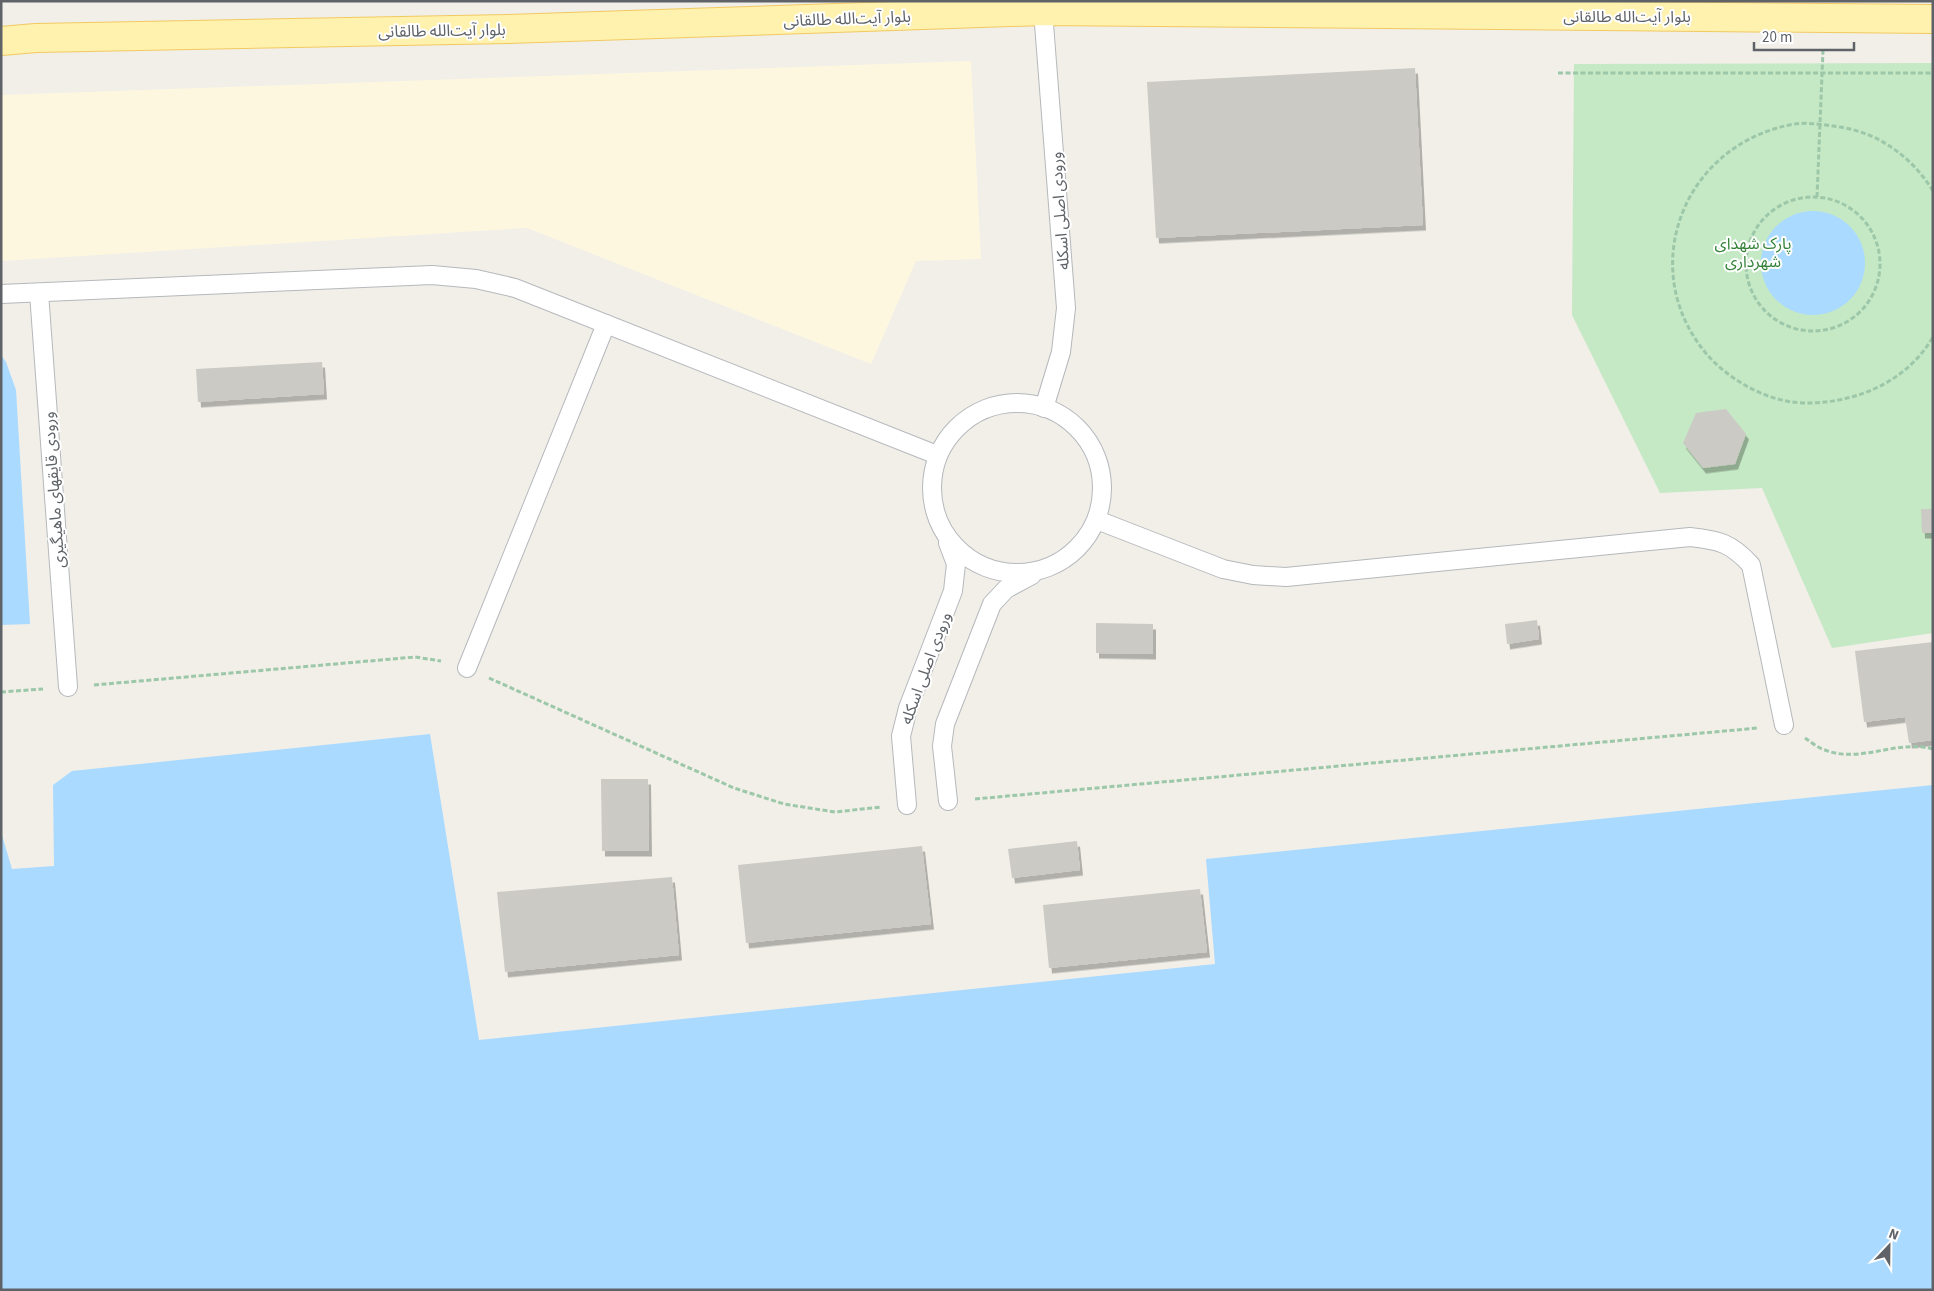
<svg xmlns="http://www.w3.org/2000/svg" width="1934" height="1291" font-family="'Source Sans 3','Noto Sans Arabic',sans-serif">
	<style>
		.commercial { fill: #fef7e0 }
		.green { fill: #c5e8c5 }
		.water { fill: #aadaff }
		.building { fill: #cccac5; filter: url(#shadow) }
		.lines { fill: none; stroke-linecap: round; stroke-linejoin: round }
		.lane-casing { stroke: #b5b8bc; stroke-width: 20 }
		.primary-casing { stroke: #f2c960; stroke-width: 30 }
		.path { stroke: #9cc7a9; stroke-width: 3; stroke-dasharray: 5 2.5; stroke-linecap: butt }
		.lane { stroke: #fff; stroke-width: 18 }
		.primary { stroke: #fff2af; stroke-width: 28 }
		.labels { text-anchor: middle; stroke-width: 4; stroke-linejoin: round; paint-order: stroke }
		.street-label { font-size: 16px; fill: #5f6368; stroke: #fff }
		.park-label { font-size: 16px; fill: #348238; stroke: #fff }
	</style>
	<defs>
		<filter id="shadow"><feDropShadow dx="3" dy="5.5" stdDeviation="0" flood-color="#0004"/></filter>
	</defs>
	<rect width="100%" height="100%" fill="#f1efe8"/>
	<path class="commercial" d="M971 61 981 259 916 261 871 364 527 228 1 261V95Z"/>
	<path class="green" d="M1933 63V633L1832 648 1762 488 1660 493 1572 315 1574 64Z"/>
	<g class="water">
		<circle cx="1813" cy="263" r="52"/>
		<path d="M1 355 6 362 16 390 30 624 1 625Z"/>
		<path d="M430 734 479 1040 1215 964 1206 859 1933 785V1290H1V832L12 869 54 866 53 785 72 771Z"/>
	</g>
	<g class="building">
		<path d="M1415 68 1423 225 1156 238 1147 82Z"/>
		<path d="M322 362 324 394 198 402 196 369Z"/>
		<path d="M1726 409 1746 434 1735 464 1703 468 1683 443 1696 413Z"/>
		<path d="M1921 509H1933V533H1922Z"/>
		<path d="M1537 620 1539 639 1507 644 1505 624Z"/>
		<path d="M1096 623 1153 624V654L1096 653Z"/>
		<path d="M1933 642V740L1909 743 1905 717 1864 722 1855 651Z"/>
		<path d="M601 779H648L649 851H602Z"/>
		<path d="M1077 841 1080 870 1012 878 1008 849Z"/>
		<path d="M922 846 931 924 746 943 738 865Z"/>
		<path d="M672 877 679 955 505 972 497 892Z"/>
		<path d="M1200 889 1207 952 1049 968 1043 905Z"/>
	</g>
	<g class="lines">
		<g class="lane-casing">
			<g id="lane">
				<path d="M1043 11 1066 308 1061 352 1044 408"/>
				<path d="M39 293 68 687"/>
				<path d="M1 294 432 275 476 279 515 288 937 455"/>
				<circle cx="1017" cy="488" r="85"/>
				<path d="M1097 520 1223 569 1253 575 1286 577 1690 537C1719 540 1731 543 1751 565L1784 725"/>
				<path d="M467 668 606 324"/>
				<path d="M948 801 942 746 945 724 992 604 1006 589 1032 575"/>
				<path d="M907 805 901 736 908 708 953 591 956 564 948 543"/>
			</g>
		</g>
		<g class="primary-casing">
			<path id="primary" d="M1 41 36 38 508 29 1043 11 1933 19"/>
		</g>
		<g class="path">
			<path d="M1558 73H1933"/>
			<path d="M1933 191C1912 157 1879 133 1840 127 1825 125 1809 122 1795 124 1681 143 1632 275 1712 360 1737 385 1774 404 1809 403 1859 402 1907 381 1933 337"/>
			<circle cx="1813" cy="264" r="67"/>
			<path d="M1817 197 1823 50"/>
			<path d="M489 678 734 788 784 804 835 812 881 807"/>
			<path d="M94 685 415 657 441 661"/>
			<path d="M1 692 43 689"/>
			<path d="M1805 738C1811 742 1818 748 1825 750 1860 764 1897 739 1933 749"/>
			<path d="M975 799 1758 728"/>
		</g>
		<use href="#lane" class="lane"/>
		<use href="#primary" class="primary"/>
	</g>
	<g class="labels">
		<g class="street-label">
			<text x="1627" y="22">بلوار آیت‌الله طالقانی</text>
			<text transform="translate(847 18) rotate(-2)" y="6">بلوار آیت‌الله طالقانی</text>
			<text transform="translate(442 30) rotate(-1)" y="6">بلوار آیت‌الله طالقانی</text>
			<text transform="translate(1059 211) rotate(-94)" y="6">ورودی اصلی اسکله</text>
			<text transform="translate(53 490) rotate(-94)" y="6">ورودی قایقهای ماهیگیری</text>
			<text transform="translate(925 668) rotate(-70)" y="6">ورودی اصلی اسکله</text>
		</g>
		<g class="park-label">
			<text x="1753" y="249">پارک شهدای<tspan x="1753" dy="18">شهرداری</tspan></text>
		</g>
	</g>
	<rect width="1934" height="1291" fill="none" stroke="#5f6368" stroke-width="5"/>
	<g transform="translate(1889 1246) rotate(22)" stroke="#ffffff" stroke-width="4" paint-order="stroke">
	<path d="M0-4L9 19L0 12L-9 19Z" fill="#5f6368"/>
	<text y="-8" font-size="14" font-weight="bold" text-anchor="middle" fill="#5f6368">N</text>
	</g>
	<path d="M1754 42v8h100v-8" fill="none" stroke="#5f6368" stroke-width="2.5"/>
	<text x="1762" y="42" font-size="15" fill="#5f6368" stroke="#ffffff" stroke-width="4" paint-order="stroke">20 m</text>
</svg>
